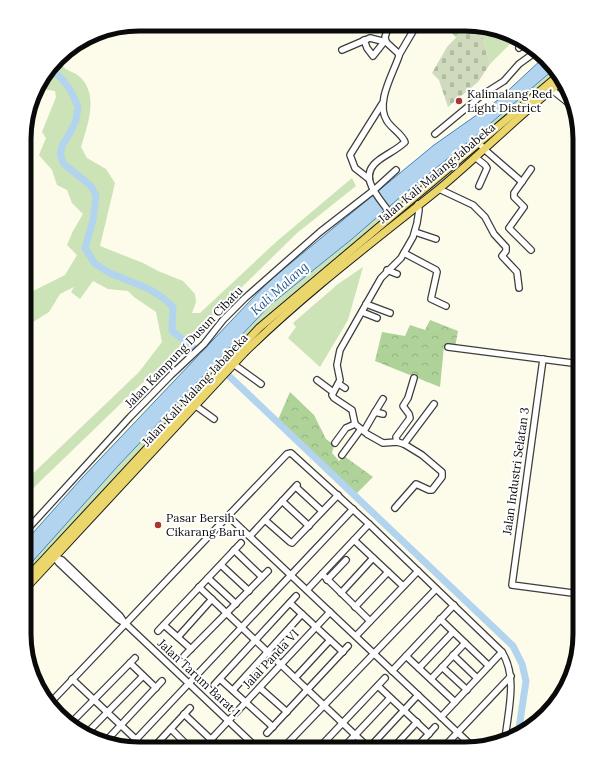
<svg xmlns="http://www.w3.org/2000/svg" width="604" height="773" font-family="Lora,serif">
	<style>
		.grass { fill: #cbe3b7 }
		.forest { fill: url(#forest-crowns) }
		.cemetery { fill: url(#cemetery-stones) }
		.water { fill: #b3d4ef; stroke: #4283bf }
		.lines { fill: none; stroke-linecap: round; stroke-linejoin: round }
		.river { stroke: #b3d4ef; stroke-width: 7 }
		.minor-casing { stroke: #3d3d3d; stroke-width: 8 }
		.major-casing { stroke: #1b1b1b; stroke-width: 9 }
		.minor { stroke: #fff; stroke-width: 5.5 }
		.major { stroke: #ebd66c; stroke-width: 7 }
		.poi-dot { fill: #ab3531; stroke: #fff; stroke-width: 1.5 }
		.labels { text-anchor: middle; stroke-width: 4; stroke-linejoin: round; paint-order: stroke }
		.poi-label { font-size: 12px; fill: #0a0a0a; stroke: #fff; text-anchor: start }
		.street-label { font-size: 12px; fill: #0a0a0a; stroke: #fff }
		.water-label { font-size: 13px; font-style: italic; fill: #21568e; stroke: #fff }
		.rim { fill: none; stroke: #0a0a0a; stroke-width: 5 }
	</style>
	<defs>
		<pattern id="forest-crowns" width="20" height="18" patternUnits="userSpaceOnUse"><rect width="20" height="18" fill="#aed298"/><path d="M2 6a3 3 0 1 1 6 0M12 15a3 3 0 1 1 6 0" fill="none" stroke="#94b382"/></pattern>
		<pattern id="cemetery-stones" width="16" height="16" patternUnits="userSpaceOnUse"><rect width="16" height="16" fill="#d0dbbe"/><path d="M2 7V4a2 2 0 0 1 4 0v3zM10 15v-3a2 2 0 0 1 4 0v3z" fill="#b1bba2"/></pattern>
	</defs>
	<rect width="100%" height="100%" fill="#fdfbe9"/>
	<g class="grass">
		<path d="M473 25H480L515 39 490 64 483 38Z"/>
		<path d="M58 59C65 74 73 69 81 78 99 97 87 126 81 147L87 158 106 169 115 183 100 246 143 263 158 271 183 281 195 294 196 302 192 313H200L276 242 352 178 356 186 297 233 193 335 184 349 139 386 24 497V482L139 372 162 342 156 312 134 297 128 291 108 289 93 281 80 299 71 292 74 287 60 294 49 312 25 327V295L65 275 77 255 67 245 73 231 83 214 72 203 67 190 57 185 52 170 39 155 46 138 42 132 56 97 55 91 43 89 39 83Z"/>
		<path d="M553 70 562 81 264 333 24 590V570L109 476 270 305 352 239 398 199 478 134Z"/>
		<path d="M363 267 348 320 320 367 288 338 296 327 293 323 338 284Z"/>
	</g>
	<g class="forest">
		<path d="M313 25H331L328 32 314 30Z"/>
		<path d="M443 25H468L456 37Z"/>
		<path d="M430 320 458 331 455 347 444 346 440 387 375 361 382 332 405 336 410 325 425 330Z"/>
		<path d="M290 392 314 415 326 439 334 445 332 453 339 461 344 456 373 477 355 495 277 422Z"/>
	</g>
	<path class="cemetery" d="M468 25H473L483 38 490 64 478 82 448 107 439 80 432 73 447 47Z"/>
	<path class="water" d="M543 58 553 70 478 134 398 199 352 239 270 305 117 467 24 571V543L81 479 269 281 434 145 498 100Z"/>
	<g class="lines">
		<g class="river">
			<path d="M50 69 62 79 71 91 78 107 76 120 70 133 63 144 60 154 64 164 91 186 96 196 93 220 85 248 95 264 110 273 149 289 163 298 173 307 172 331 198 351"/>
			<path d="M229 376 513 646 522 664 526 681 518 735"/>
		</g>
		<g class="minor-casing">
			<g id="minor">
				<path d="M389 25 385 37 386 42 398 53 399 56C393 74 375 103 387 121 392 129 401 133 405 142 398 149 387 154 379 160 355 177 381 199 392 216"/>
				<path d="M364 40 367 48 373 56 384 42"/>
				<path d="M519 48 525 44"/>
				<path d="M342 50 370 38 386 42"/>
				<path d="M399 55 416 26"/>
				<path d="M551 89 572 106"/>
				<path d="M435 134 482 95 504 81 519 64 537 51"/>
				<path d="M479 143 484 149 522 182"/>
				<path d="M475 157 485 165 487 168 479 186"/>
				<path d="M369 179 355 168 350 155 382 104"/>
				<path d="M439 189 473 205 485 217 494 234 506 247V251L502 256 517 272 519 288"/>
				<path d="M415 232 436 239"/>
				<path d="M531 250 509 228 524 207 514 197V193L531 169"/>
				<path d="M404 253 436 270 437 272 431 299 446 306"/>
				<path d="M387 270 397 274"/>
				<path d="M366 304 390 313"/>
				<path d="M362 312 377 318"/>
				<path d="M448 347 580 364"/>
				<path d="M543 359 512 585 580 594"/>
				<path d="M232 363 261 384"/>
				<path d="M317 380 333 392"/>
				<path d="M339 384 345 388"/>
				<path d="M192 403 214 419"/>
				<path d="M375 412 383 399"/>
				<path d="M364 431 375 412 383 414"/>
				<path d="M397 442 396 437 410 418 409 414 403 406 408 398 414 378"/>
				<path d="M335 443 346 428 355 424"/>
				<path d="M404 444 434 404"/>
				<path d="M342 455 361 429"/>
				<path d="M296 487 322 511"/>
				<path d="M282 501 309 526"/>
				<path d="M395 508 416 484 429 490H432L442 477V472L422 455 404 444 397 442 383 443 367 434 355 424 352 410 334 398 332 395 340 380 337 365 340 350 381 278 401 258 413 237 417 223 419 210 418 204"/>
				<path d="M228 516 473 747"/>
				<path d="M265 520 290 542 292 543 338 495"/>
				<path d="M24 533 130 417 171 375 204 344 223 320 245 298 320 232 374 190 396 170"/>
				<path d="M250 536 297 485"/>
				<path d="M354 540 403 586"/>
				<path d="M234 550 262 577"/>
				<path d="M53 555 59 563 118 619 126 624 257 748"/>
				<path d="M55 557 62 560 120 616 124 622"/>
				<path d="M221 565 249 591"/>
				<path d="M322 574 370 621"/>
				<path d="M208 578 236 604"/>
				<path d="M327 580 346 560"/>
				<path d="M199 587 370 749"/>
				<path d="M307 590 369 524"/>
				<path d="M341 593 373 558"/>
				<path d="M290 603 343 652"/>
				<path d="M355 607 388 572"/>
				<path d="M440 619 489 666"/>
				<path d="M164 625 191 649"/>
				<path d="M158 631 241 543"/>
				<path d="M356 636 418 571"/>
				<path d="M178 637 212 599"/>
				<path d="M453 655 477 678"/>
				<path d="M184 656 268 571"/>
				<path d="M406 656 455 702"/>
				<path d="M130 663 156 688"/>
				<path d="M442 667 467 690"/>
				<path d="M419 668 453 632"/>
				<path d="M392 671 454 605"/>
				<path d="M295 678 330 640"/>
				<path d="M72 679 145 748"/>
				<path d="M220 679 273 727"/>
				<path d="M431 679 465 643"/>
				<path d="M214 685 296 596"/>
				<path d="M378 686 429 734"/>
				<path d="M260 688 287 712"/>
				<path d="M233 690 302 614"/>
				<path d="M51 702 287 454 291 453 369 524 502 652C518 678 508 710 505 740"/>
				<path d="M184 714 220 748"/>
				<path d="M441 717 502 652"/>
				<path d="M70 724 135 658"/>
				<path d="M171 729 190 748"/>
				<path d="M267 733 348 646"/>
				<path d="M86 734 143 676"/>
				<path d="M106 741 162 681"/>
				<path d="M128 748 353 509"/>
				<path d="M153 748 190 708"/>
				<path d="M203 748 330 612"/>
				<path d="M283 748 436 589"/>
				<path d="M318 749 385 678"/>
				<path d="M342 749 390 698"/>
				<path d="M368 749 418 695"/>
				<path d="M392 749 417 722"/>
				<path d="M415 749 435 727"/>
				<path d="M442 749 511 676"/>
			</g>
		</g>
		<g class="major-casing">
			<g id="major">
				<path d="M24 581 259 328 558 76"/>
				<path d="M24 590 244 353C305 293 373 242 439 189 481 154 519 115 562 81"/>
			</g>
		</g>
		<use href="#minor" class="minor"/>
		<use href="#major" class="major"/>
	</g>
	<g class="poi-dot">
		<circle cx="459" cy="101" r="4"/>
		<circle cx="158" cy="525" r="4"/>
	</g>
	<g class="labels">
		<g class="poi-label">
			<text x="467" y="98">Kalimalang Red<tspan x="467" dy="14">Light District</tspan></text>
			<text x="166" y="522">Pasar Bersih<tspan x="166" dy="14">Cikarang Baru</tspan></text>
		</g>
		<g class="street-label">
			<text transform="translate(437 173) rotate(-40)" y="4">Jalan Kali Malang Jababeka</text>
			<text transform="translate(184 347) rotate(-46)" y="4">Jalan Kampung Dusun Cibatu</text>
			<text transform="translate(195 390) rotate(-47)" y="4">Jalan Kali Malang Jababeka</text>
			<text transform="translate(516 471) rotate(-82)" y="4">Jalan Industri Selatan 3</text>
			<text transform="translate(271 659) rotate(-47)" y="4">Jalal Panda VI</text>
			<text transform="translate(199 678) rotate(43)" y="4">Jalan Tarum Barat 1</text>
		</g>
		<g class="water-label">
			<text transform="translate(279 288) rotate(-42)" y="5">Kali Malang</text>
		</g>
	</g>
	<path d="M0 0H604V773H0ZM139 31H465A108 108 0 0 1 573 139V634A108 108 0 0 1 465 742H139A108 108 0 0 1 31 634V139A108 108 0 0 1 139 31Z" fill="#fff" fill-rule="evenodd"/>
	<path class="rim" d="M139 31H465A108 108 0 0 1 573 139V634A108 108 0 0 1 465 742H139A108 108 0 0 1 31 634V139A108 108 0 0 1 139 31Z"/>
</svg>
